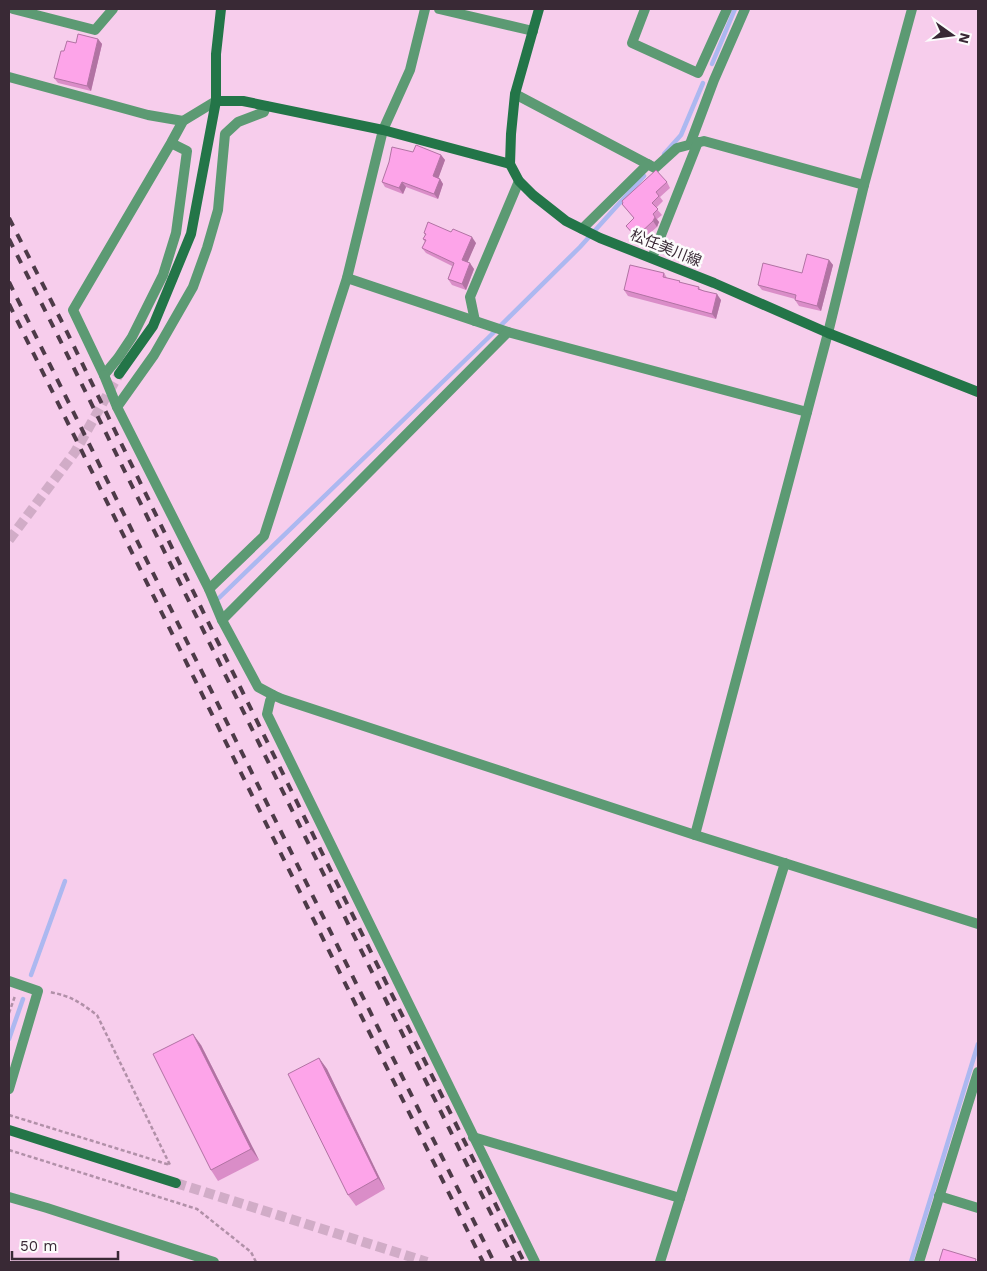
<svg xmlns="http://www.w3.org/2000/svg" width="987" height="1271" font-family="'Work Sans','Noto Sans JP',sans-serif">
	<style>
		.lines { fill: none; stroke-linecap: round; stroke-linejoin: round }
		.stream { stroke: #acb8f0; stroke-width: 4.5 }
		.secondary-tunnel { stroke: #d1acc7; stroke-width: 10; stroke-dasharray: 10 5; stroke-linecap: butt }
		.path { stroke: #b190a8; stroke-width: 2.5; stroke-dasharray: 4 2.5; stroke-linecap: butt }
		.street { stroke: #5c9a73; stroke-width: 10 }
		.secondary { stroke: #237548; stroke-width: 10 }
		.rail { stroke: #4d3a48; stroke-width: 4; stroke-dasharray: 9 9; stroke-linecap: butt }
		.wall { fill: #da8dc8 }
		.shaded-wall { fill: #b173a3 }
		.building { fill: #fda4e9; stroke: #b173a3 }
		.labels { text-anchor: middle; stroke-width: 5; stroke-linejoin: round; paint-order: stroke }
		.street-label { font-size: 15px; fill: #392935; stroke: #fcfcfc }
	</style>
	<rect width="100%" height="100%" fill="#f7cdec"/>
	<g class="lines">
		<g class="stream">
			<path d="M712 64 735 9"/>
			<path d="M664 154 681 135 703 83"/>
			<path d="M219 598 488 338 580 247 644 176"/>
			<path d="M31 975 65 881"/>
			<path d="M9 1039 23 999"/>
			<path d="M911 1262 978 1044"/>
		</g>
		<g class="secondary-tunnel">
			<path d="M9 540 75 452 119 374"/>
			<path d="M176 1183 427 1262"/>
		</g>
		<g class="path">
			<path d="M9 1013 15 996"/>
			<path d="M9 1115 170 1165 97 1015C79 1002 72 996 49 992"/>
			<path d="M9 1150 197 1209 251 1252 256 1262"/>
		</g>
		<g class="street">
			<path d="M13 9 95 30 113 9"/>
			<path d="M439 9 533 31"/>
			<path d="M645 9 632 43 698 73 727 9"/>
			<path d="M9 77 148 115 183 121"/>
			<path d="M515 94 655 168 677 148 704 141 864 185"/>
			<path d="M171 143 187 151 176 233 163 275 132 337 118 358 104 375 73 310 171 143 183 121 216 101"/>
			<path d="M690 144 714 80 745 9"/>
			<path d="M582 229 648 164"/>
			<path d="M652 258 698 142"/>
			<path d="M347 278 508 332"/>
			<path d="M475 321 470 297 519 181"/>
			<path d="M104 375 117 407 209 589 222 620 258 687 273 695 282 699 695 835 978 924"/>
			<path d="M117 407 154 355 193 287 207 248 218 210 225 134 238 122 264 112 266 106"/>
			<path d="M209 589 264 536 347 278 383 130 410 70 425 9"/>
			<path d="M222 620 508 332 807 412"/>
			<path d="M273 695 270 701 267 714 535 1262"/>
			<path d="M695 835 828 333 864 185 912 9"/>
			<path d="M9 981 38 991 9 1089"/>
			<path d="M473 1137 680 1198"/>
			<path d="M939 1196 978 1208"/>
			<path d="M9 1197 47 1208 214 1262"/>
			<path d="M660 1262 785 863"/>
			<path d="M919 1262 978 1072"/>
		</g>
		<g class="secondary">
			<path d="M539 9 515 94 511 134 510 164 519 181 533 195 566 221 600 238 714 283 828 333 978 392"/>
			<path d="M216 101H243L383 130 510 164"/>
			<path d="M119 374 153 326 191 234 216 101V54L221 9"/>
			<path d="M9 1130 176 1183"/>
		</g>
		<g class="rail">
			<path d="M9 218 65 328 213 632 524 1262"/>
			<path d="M9 239 59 338 515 1262"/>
			<path d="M9 282 494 1262"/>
			<path d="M9 304 483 1262"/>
		</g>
	</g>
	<g class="wall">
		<path d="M98 39 102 44 91 91 58 83 54 78 64 51 76 43Z"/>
		<path d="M413 152 441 155 445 160 438 178 440 179 443 184 438 199 406 187 403 194 385 187 382 182Z"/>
		<path d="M667 182 670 188 660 197 663 201 656 208 662 215 657 219 659 222 657 227 640 242 626 226 634 218 622 204Z"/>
		<path d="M424 233 476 243 467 262 474 269 466 290 452 285 448 279 452 266 426 253 422 248 425 242 423 239 425 235Z"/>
		<path d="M829 260 833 265 821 311 799 306 795 300V299L762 290 758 285 802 273Z"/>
		<path d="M664 273 667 278 681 283 699 287 700 289 721 300 716 319 628 296 624 290Z"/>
		<path d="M201 1045 259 1160 218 1181 211 1170Z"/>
		<path d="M319 1058 327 1069 385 1189 356 1206 348 1195Z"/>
	</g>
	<g class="shaded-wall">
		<path d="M98 39 102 44 91 91 87 86Z"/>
		<path d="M441 155 445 160 437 182 433 176Z"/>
		<path d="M440 179 443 184 438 199 434 194Z"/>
		<path d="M402 182 406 187 403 194 399 188Z"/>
		<path d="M655 217 659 222 657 227 653 221Z"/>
		<path d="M472 237 476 243 466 266 462 260Z"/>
		<path d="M829 260 833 265 821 311 817 306Z"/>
		<path d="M470 263 474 269 466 290 462 284Z"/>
		<path d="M717 294 721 300 716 319 712 314Z"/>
		<path d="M193 1034 201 1045 259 1160 251 1149Z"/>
		<path d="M319 1058 327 1069 385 1189 378 1178Z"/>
	</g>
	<g class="building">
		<path d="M78 34 98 39 87 86 54 78 61 51H64L67 41 76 43Z"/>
		<path d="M416 145 441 155 433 176 440 179 434 194 402 182 399 188 382 182 389 162 392 147 413 152Z"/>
		<path d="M656 170 667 182 656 192 659 196 652 203 658 209 653 214 655 217 653 221 636 237 626 226 634 218 622 204 623 203 622 201Z"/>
		<path d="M428 222 451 232 453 229 472 237 462 260 470 263 462 284 448 279 454 263 422 248 426 240 423 239 426 234 424 233Z"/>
		<path d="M807 254 829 260 817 306 795 300 796 295 758 285 763 263 802 273Z"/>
		<path d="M630 265 664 273 663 277 680 281 679 282 699 287 698 289 704 291 717 294 712 314 624 290Z"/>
		<path d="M193 1034 251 1149 211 1170 153 1054Z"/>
		<path d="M319 1058 378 1178 348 1195 288 1074Z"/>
		<path d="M943 1249 976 1259 975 1262H939Z"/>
	</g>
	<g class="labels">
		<g class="street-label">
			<text transform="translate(666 248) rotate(22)" y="5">松任美川線</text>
		</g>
	</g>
	<rect width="987" height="1271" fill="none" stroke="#392935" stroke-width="20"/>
	<g transform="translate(952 35) rotate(104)" stroke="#fcfcfc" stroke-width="4" paint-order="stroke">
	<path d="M0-4L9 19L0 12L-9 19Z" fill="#392935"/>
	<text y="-8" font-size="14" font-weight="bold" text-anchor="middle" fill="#392935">N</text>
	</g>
	<path d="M12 1251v8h106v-8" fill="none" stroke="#392935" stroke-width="2.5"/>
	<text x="20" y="1251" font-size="15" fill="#392935" stroke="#fcfcfc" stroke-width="4" paint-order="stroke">50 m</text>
</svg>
